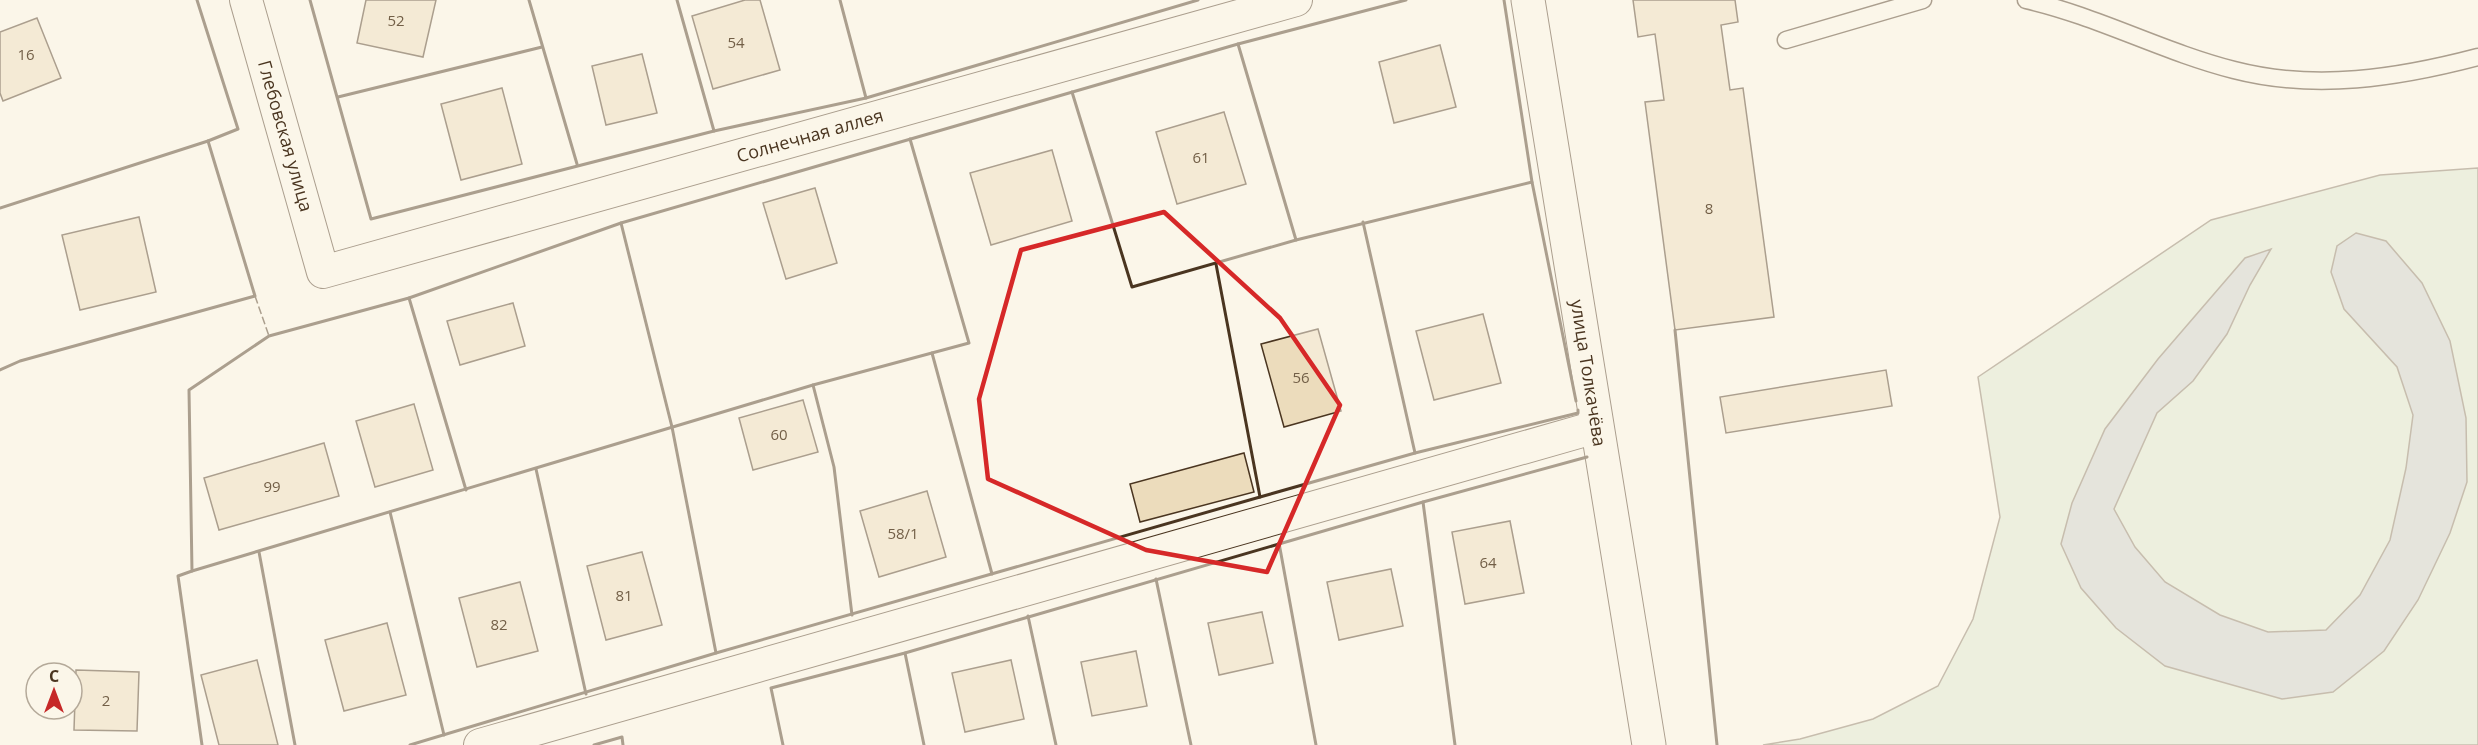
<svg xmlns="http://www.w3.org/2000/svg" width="2478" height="745" font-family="'Open Sans',sans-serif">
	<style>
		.green { fill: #dce7d0; stroke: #887966; stroke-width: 1.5 }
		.water { fill: #c9cecd; stroke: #887966; stroke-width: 1.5 }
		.building { fill: #ecdcbc; stroke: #4a3520; stroke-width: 1.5 }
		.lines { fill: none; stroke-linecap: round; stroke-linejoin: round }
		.lane-casing { stroke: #4a3520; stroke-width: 19 }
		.street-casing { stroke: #4a3520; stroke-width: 34 }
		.secondary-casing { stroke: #4a3520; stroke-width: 35 }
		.lane { stroke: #fbf6e9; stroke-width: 16 }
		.street { stroke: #fbf6e9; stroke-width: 32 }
		.secondary { stroke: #fbf6e9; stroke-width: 33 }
		.fence { stroke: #4a3520; stroke-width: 1.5; stroke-dasharray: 8 3; stroke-linecap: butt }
		.wall { stroke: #4a3520; stroke-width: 3 }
		.marked { fill: none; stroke: #d62828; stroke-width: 4.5; stroke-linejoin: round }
		.labels { text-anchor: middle; stroke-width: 4.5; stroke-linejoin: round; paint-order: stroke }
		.number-label { font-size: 15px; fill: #725f47 }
		.street-label { font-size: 18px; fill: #4a3520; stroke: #fbf6e9 }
	</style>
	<rect width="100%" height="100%" fill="#fbf6e9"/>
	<path class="green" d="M2478 168V745H1763L1800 739 1873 719 1938 686 1973 619 2000 517 1978 377 2211 220 2380 175Z"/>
	<path class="water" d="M2356 233 2386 241 2422 283 2450 341 2466 418 2467 482 2450 533 2418 600 2384 651 2333 692 2282 699 2165 666 2116 628 2081 588 2061 544 2072 503 2105 429 2158 359 2245 258 2271 249 2250 285 2227 334 2193 381 2157 413 2114 509 2135 547 2165 582 2220 615 2268 632 2326 630 2360 595 2390 540 2406 468 2413 415 2397 367 2344 309 2331 272 2337 246Z"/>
	<g class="building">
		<path d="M366 0H436L423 57 357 43Z"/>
		<path d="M745 0H760L780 70 713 89 692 16Z"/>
		<path d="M1633 0H1735L1738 22 1721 25 1730 90 1743 88 1774 317 1675 330 1645 102 1664 100 1655 34 1638 37Z"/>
		<path d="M37 18 61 78 3 101 0 93V32Z"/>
		<path d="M1440 45 1456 107 1394 123 1379 62Z"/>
		<path d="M642 54 657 113 606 125 592 66Z"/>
		<path d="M502 88 522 164 461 180 441 104Z"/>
		<path d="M1224 112 1246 184 1177 204 1156 132Z"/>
		<path d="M1052 150 1072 221 991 245 970 173Z"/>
		<path d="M815 188 837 263 786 279 763 203Z"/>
		<path d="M139 217 156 292 80 310 62 235Z"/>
		<path d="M513 303 525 346 460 365 447 321Z"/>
		<path d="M1483 314 1501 383 1434 400 1416 331Z"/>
		<path d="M1318 329 1341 411 1284 427 1261 344Z"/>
		<path d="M1886 370 1892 406 1726 433 1720 397Z"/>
		<path d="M803 400 818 452 753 470 739 418Z"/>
		<path d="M414 404 433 470 375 487 356 421Z"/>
		<path d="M324 443 339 496 219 530 204 478Z"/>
		<path d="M1244 453 1254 492 1140 522 1130 484Z"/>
		<path d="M927 491 946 557 879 577 860 511Z"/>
		<path d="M1510 521 1524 593 1465 604 1452 532Z"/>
		<path d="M642 552 662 625 606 640 587 566Z"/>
		<path d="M1391 569 1403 626 1339 640 1327 582Z"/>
		<path d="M520 582 538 651 477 667 459 598Z"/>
		<path d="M1262 612 1273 663 1219 675 1208 623Z"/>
		<path d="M387 623 406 695 344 711 325 640Z"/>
		<path d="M1136 651 1147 706 1092 716 1081 662Z"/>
		<path d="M257 660 278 745H219L201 675Z"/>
		<path d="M1011 660 1024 719 965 732 952 673Z"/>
		<path d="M76 670 139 672 137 731 74 730Z"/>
	</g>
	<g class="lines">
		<g class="lane-casing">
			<g id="lane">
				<path d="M2026 0C2097 16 2163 52 2234 70 2315 91 2398 78 2478 57"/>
				<path d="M1786 40 1923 0"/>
			</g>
		</g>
		<g class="street-casing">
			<g id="street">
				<path d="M246 0 323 272 1296 0"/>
				<path d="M480 745 1596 427"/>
			</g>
		</g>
		<g class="secondary-casing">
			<path id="secondary" d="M1528 0 1649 745"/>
		</g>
		<use href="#lane" class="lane"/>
		<use href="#street" class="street"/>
		<use href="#secondary" class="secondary"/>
		<path class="fence" d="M255 296 269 336"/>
		<g class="wall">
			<path d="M310 0 371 219 714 131 866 98 1198 0"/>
			<path d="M529 0 577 164"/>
			<path d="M677 0 714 131"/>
			<path d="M840 0 866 98"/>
			<path d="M1504 0 1532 182 1576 401"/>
			<path d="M1238 44 1296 240"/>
			<path d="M1072 92 1132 287 1296 240 1532 182"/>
			<path d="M338 97 542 47"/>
			<path d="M0 208 208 141"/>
			<path d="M1363 222 1415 453"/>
			<path d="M621 223 672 427 716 653"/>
			<path d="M1216 264 1260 497"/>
			<path d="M409 298 466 490"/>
			<path d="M1675 330 1717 745"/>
			<path d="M932 353 992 574"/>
			<path d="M0 370 20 361 255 296 208 141 238 129 197 0"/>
			<path d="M813 385 834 467 852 615"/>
			<path d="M536 469 586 694"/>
			<path d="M1423 502 1455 745"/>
			<path d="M390 512 444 735"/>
			<path d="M1279 543 1316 745"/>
			<path d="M259 552 295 745"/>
			<path d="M192 571 813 385 969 343 910 139"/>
			<path d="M1156 579 1191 745"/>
			<path d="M1028 616 1056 745"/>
			<path d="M905 653 924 745"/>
			<path d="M202 745 178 576 192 571 189 390 269 336 409 298 621 223 1238 44 1406 0"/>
			<path d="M410 745 716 653 1260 497 1415 453 1578 413V410"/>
			<path d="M594 745 622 737 623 745"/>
			<path d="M783 745 771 688 905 653 1423 502 1587 457"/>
		</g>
	</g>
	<path d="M0 0H2478V745H0ZM1164 212 1280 318 1340 405 1267 572 1146 550 988 479 979 399 1021 250Z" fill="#fbf6e9" fill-opacity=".55" fill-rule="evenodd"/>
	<path class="marked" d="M1164 212 1280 318 1340 405 1267 572 1146 550 988 479 979 399 1021 250Z"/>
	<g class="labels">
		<g class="number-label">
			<text x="396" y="26">52</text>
			<text x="736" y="48">54</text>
			<text x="26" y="60">16</text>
			<text x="1201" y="163">61</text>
			<text x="1709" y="214">8</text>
			<text x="1301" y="383">56</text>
			<text x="779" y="440">60</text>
			<text x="272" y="492">99</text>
			<text x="903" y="539">58/1</text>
			<text x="1488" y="568">64</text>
			<text x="624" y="601">81</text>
			<text x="499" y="630">82</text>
			<text x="106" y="706">2</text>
		</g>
		<g class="street-label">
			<text transform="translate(285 136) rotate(74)" y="6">Глебовская улица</text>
			<text transform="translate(810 136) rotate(-16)" y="6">Солнечная аллея</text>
			<text transform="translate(1588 373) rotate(81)" y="6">улица Толкачёва</text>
		</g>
	</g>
	<g transform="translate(54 691)"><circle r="28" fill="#fbf6e9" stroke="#b4a999" stroke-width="1.5"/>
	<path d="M0-4.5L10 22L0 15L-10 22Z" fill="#c62828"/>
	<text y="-9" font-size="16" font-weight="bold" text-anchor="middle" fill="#4a3520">С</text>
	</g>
</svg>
